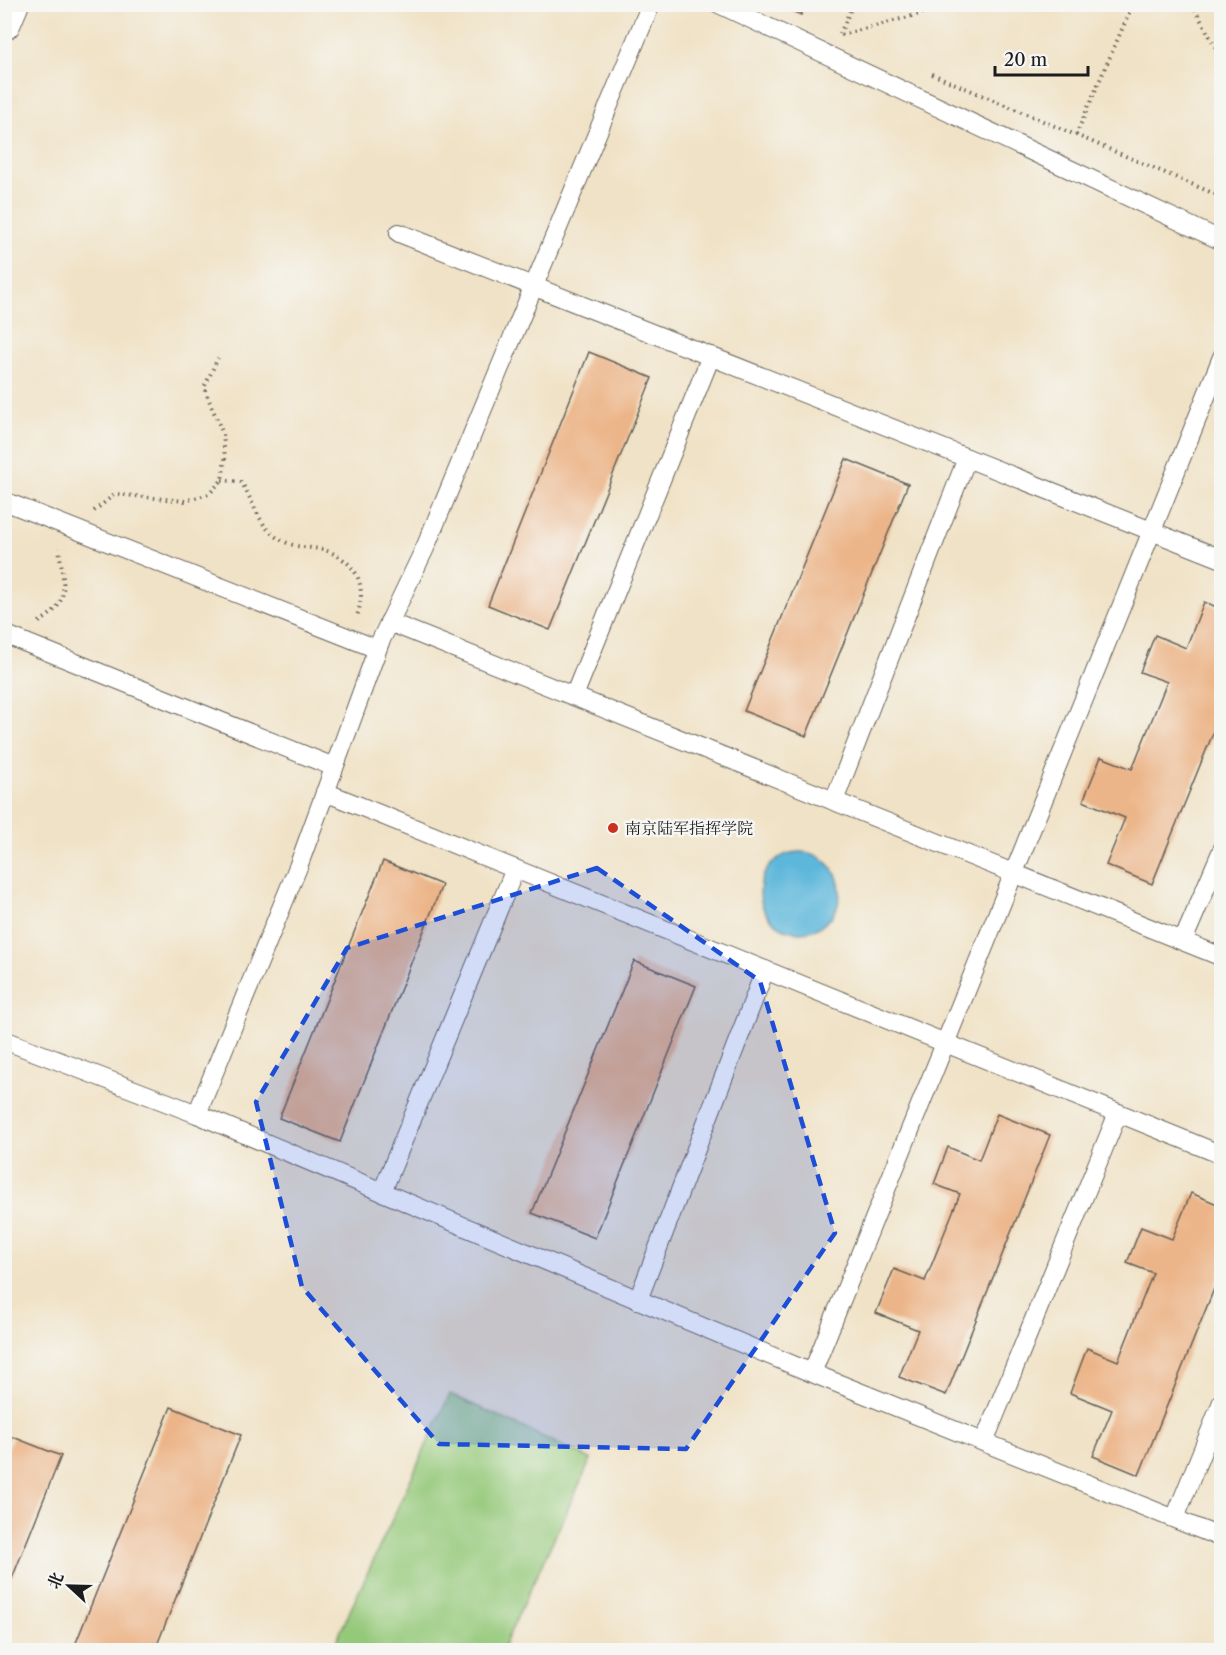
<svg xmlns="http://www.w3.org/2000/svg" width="1226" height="1655" font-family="'Libre Caslon Text','Noto Serif SC',serif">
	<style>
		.green { fill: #95c97a; stroke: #58724b; stroke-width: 1.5 }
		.water { fill: #5db7db; stroke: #3c6a7c; stroke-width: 1.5 }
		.building { fill: #ecb589 }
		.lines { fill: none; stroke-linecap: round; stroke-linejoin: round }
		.service-casing { stroke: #666158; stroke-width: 20 }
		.minor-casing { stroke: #666158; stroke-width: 35 }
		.path { stroke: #666158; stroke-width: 4; stroke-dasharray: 1.5 4.5; stroke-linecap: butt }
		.service { stroke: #fff; stroke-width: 18 }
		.minor { stroke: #fff; stroke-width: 33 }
		.marked { fill: #1d4ed8; fill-opacity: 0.2; stroke: #1d4ed8; stroke-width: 4.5; stroke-dasharray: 12 8; stroke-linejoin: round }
		.poi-dot { fill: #c8321e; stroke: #f6f6f2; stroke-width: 2 }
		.labels { text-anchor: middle; stroke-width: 5; stroke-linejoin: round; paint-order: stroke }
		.poi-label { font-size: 16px; fill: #1c1c1c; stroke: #f6f6f2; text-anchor: start }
	</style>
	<rect width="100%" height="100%" fill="#f6f6f2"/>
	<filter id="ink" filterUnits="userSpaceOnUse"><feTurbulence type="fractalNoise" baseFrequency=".0167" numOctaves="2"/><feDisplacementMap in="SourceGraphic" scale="12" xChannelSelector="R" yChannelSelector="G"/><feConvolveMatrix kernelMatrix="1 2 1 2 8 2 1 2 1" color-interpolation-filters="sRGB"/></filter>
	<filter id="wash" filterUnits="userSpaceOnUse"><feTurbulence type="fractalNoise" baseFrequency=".008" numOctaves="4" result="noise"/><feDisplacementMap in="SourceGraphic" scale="24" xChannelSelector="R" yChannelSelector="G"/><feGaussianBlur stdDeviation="1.35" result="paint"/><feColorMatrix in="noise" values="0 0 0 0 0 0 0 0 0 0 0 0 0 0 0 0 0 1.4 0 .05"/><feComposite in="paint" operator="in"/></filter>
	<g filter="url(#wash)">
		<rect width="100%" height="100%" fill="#f0e2c6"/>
		<path class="green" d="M450 1394 591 1459 502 1650H332Z"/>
		<circle class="water" cx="800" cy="892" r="40"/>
		<g id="blocks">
			<g class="building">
				<path d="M776 4H805L801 15Z"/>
				<path d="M589 352 652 378 550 630 488 605Z"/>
				<path d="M846 459 908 484 806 736 744 711Z"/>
				<path d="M1204 602 1222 609V711L1152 884 1106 865 1125 818 1083 801 1101 757 1132 769 1167 682 1140 672 1155 635 1186 648Z"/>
				<path d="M383 861 442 885 340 1142 279 1118Z"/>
				<path d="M634 961 696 986 595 1238 532 1213Z"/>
				<path d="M997 1114 1050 1135 946 1395 899 1377 918 1330 876 1313 894 1269 925 1281 960 1194 934 1184 948 1147 979 1160Z"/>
				<path d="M1191 1193 1222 1206V1269L1139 1475 1093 1456 1112 1410 1070 1393 1087 1348 1118 1361 1153 1273 1127 1263 1141 1227 1172 1239Z"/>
				<path d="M171 1407 241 1435 155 1650H73Z"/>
				<path d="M13 1437 61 1456 5 1596 4 1458Z"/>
			</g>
		</g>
	</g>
	<g filter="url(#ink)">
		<use href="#blocks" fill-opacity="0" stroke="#666158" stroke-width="1.5"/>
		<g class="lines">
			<g class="service-casing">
				<g id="service">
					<path d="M719 4 1222 241"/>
					<path d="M399 233 1222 559"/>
					<path d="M4 501 377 649"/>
					<path d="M389 622 1222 957"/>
					<path d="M4 634 334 767"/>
					<path d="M574 696 711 356"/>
					<path d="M325 792 1222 1155"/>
					<path d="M834 801 967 458"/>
					<path d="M1183 941 1222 850"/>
					<path d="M4 1040 197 1114 812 1373 1222 1538"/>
					<path d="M197 1114 298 867 380 642 425 548 651 4"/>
					<path d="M382 1192 515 869"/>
					<path d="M638 1300 765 970"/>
					<path d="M812 1373 1222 357"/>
					<path d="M984 1442 1118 1113"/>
					<path d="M1175 1518 1222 1402"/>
				</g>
			</g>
			<g class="minor-casing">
				<path id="minor" d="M4 23 12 4"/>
			</g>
			<g class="path">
				<path d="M1192 4 1222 59"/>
				<path d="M840 34 853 4"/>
				<path d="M841 35 957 4"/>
				<path d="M932 74 1222 197"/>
				<path d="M1076 135 1133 4"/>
				<path d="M222 480 241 482C253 500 258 524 276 537 298 552 316 544 334 554 360 567 366 589 357 616"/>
				<path d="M94 511 115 494 185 501 209 494 222 480 225 459 223 434 204 388 218 358"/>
				<path d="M39 622C74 602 62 580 59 548"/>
			</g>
			<use href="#service" class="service"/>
			<use href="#minor" class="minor"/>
		</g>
	</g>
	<path class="marked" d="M597 868 760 981 835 1233 686 1449 439 1444 302 1287 256 1102 347 948Z"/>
	<circle class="poi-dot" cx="613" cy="828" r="6"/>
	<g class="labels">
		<g class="poi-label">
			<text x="625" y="834">南京陆军指挥学院</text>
		</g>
	</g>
	<rect width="1226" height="1655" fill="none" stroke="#f6f6f2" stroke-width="24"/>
	<g transform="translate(69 1586) rotate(292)" stroke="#f6f6f2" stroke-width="4.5" paint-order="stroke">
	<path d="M0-4.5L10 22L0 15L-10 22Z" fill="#1c1c1c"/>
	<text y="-9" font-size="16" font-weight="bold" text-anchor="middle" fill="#1c1c1c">北</text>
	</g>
	<path d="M995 66v9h93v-9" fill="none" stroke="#1c1c1c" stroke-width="3"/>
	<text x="1004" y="66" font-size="18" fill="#1c1c1c" stroke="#f6f6f2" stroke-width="4.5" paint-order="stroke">20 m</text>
</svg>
